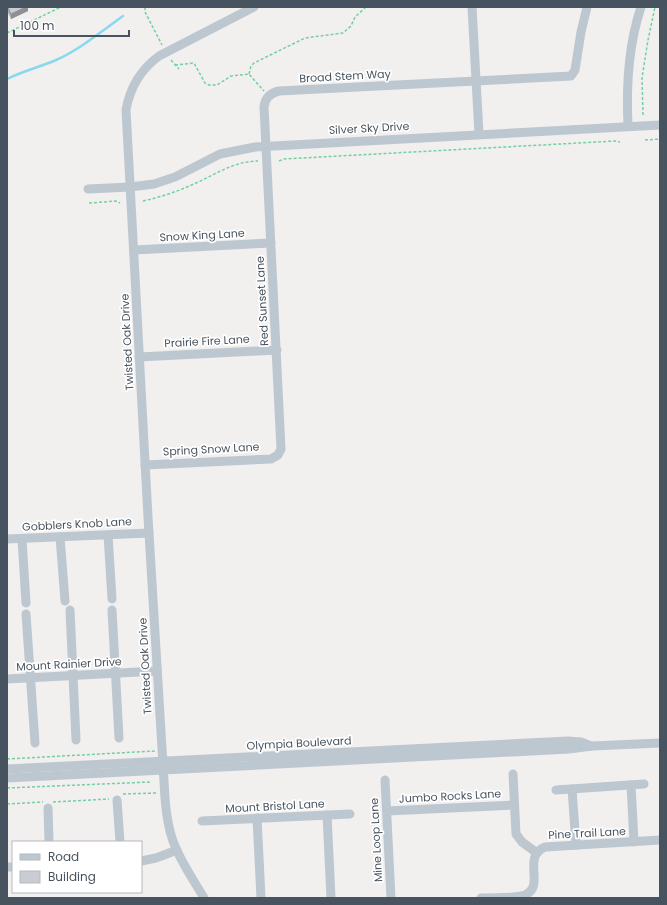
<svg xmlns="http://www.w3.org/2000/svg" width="667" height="905" font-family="Poppins,sans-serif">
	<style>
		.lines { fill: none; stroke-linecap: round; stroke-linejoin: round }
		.stream { stroke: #88d9ef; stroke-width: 2.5 }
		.path { stroke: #73d0a3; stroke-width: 1.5; stroke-dasharray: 3 2; stroke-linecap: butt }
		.minor { stroke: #bdc7cf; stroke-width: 9 }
		.wall { fill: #adafb5 }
		.shaded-wall { fill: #8d8f93 }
		.building { fill: #c9ccd2; stroke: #8d8f93 }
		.labels { text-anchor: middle; stroke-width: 3.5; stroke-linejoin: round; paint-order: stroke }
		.street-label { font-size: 11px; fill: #47535e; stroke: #fff }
	</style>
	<rect width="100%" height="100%" fill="#f2efef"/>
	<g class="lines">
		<path class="stream" d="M7 79C23 71 40 67 56 60 79 50 102 31 123 16"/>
		<g class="path">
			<path d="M145 7V12L162 45"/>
			<path d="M7 33 61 7"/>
			<path d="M171 60 179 69"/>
			<path d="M175 65 194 63 205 83 209 85H217L231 76 249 74 264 91"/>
			<path d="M249 74 251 66 254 63 305 38 343 33 351 26 355 17 366 7"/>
			<path d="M643 115 642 78 648 40 655 7"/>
			<path d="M645 140 660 139"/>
			<path d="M279 161 284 159 615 141 620 142"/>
			<path d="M143 201C161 197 179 191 196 183 216 174 235 161 258 161"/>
			<path d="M89 203 116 201 120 203"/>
			<path d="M7 759 155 751"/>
			<path d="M7 788 150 782"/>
			<path d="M123 794 156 793"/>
			<path d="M53 802 109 799"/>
			<path d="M7 804 43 802"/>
		</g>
		<g class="minor">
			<path d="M472 7 479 134"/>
			<path d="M628 126C626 86 628 46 641 7"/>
			<path d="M88 189 130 187 154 184 175 177 220 154 255 147 660 125"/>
			<path d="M134 250 271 243"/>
			<path d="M139 357 277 350"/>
			<path d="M145 465 271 459 278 455 281 449 264 107C265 98 270 93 279 91L571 76 575 70 581 32 587 7"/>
			<path d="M108 535 112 599"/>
			<path d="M60 537 65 601"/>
			<path d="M7 539 149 533"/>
			<path d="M22 539 26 603"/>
			<path d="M70 610 76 740"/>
			<path d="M112 610 119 738"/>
			<path d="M26 614 35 743"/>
			<path d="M7 679 157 671"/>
			<path d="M7 769 568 741 581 742 591 746"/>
			<path d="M513 774 516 834 522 842 537 853"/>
			<path d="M7 778 569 749 592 746 660 743"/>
			<path d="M385 780 391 898"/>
			<path d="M631 785 634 842"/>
			<path d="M572 789 576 845"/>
			<path d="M556 790 644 784"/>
			<path d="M117 800 120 842"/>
			<path d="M48 808 49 842"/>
			<path d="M387 811 514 805"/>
			<path d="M327 815 331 898"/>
			<path d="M257 818 261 898"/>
			<path d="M202 821 350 814"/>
			<path d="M141 861 156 858 177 850"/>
			<path d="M7 867H13"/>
			<path d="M204 898C193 879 180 861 173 841 168 827 166 812 165 798L148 517 126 110C130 87 140 70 159 56L254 7"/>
			<path d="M481 898C492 897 515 899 525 895 546 886 521 857 545 847L660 840"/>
		</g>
	</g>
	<path class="wall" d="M7 7H28V11L11 19 8 13 7 14Z"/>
	<g class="shaded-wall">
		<path d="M26 7H29H28V11L11 19V14Z"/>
		<path d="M7 8H8V13L7 14Z"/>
	</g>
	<path class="building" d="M7 7H26L11 14 8 8H7Z"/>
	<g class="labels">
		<g class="street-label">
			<text transform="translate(345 76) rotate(-3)" y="4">Broad Stem Way</text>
			<text transform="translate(369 128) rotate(-3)" y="4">Silver Sky Drive</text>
			<text transform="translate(202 235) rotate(-3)" y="4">Snow King Lane</text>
			<text transform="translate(262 301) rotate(-93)" y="4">Red Sunset Lane</text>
			<text transform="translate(207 341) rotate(-3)" y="4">Prairie Fire Lane</text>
			<text transform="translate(127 342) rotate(-93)" y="4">Twisted Oak Drive</text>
			<text transform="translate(211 449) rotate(-3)" y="4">Spring Snow Lane</text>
			<text transform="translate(77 524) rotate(-3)" y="4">Gobblers Knob Lane</text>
			<text transform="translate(69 664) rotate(-3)" y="4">Mount Rainier Drive</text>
			<text transform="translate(145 666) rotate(-93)" y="4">Twisted Oak Drive</text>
			<text transform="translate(299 743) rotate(-3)" y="4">Olympia Boulevard</text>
			<text transform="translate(450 796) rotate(-3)" y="4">Jumbo Rocks Lane</text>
			<text transform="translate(275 806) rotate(-3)" y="4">Mount Bristol Lane</text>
			<text transform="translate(587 833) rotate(-3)" y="4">Pine Trail Lane</text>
			<text transform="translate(376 840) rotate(-93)" y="4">Mine Loop Lane</text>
		</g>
	</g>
	<rect width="667" height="905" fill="none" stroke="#47535e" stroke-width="16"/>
	<rect x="12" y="841" width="130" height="52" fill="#ffffff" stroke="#b5babf"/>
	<rect x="20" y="854" width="20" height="6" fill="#bdc7cf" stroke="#b5babf"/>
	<text x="48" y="861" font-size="12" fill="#47535e">Road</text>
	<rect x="20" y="871" width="20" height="12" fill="#c9ccd2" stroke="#b5babf"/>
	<text x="48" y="881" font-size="12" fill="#47535e">Building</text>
	<path d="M14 30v6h115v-6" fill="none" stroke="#47535e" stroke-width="2"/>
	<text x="20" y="30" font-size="12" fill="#47535e" stroke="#ffffff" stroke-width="3" paint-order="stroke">100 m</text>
</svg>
